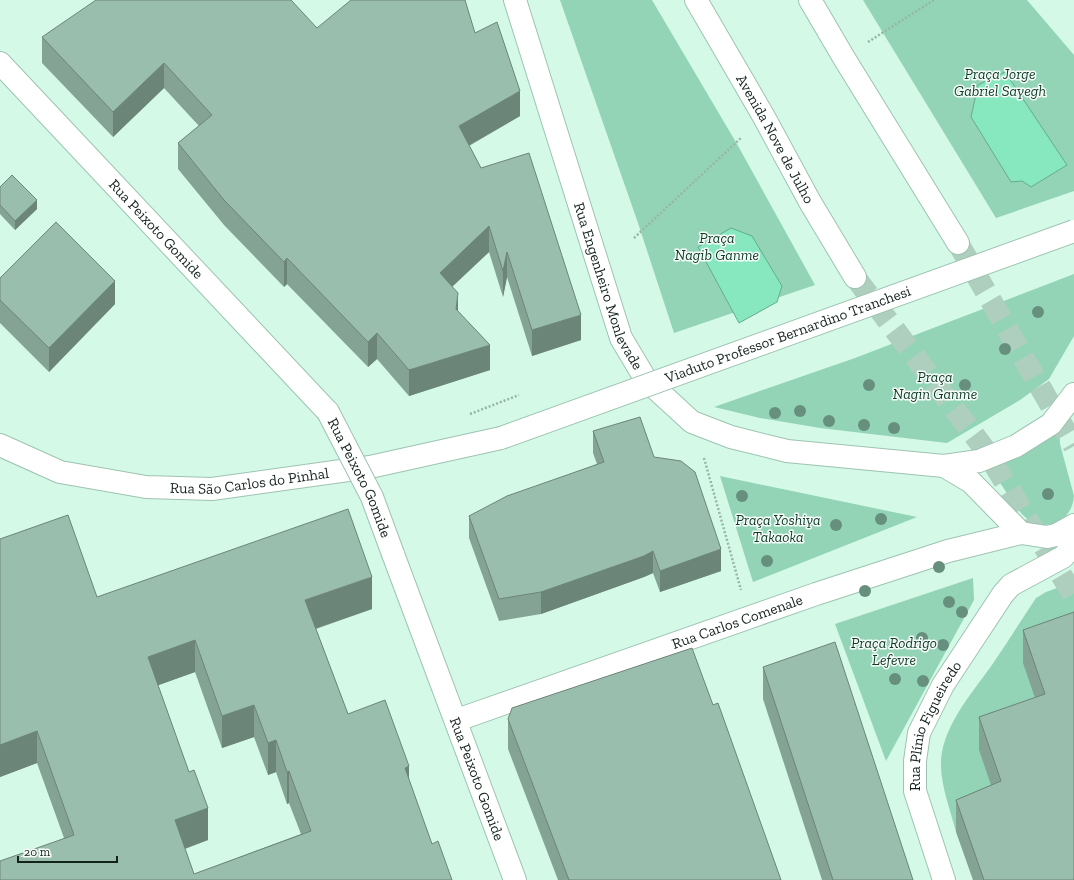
<svg xmlns="http://www.w3.org/2000/svg" width="1074" height="880" font-family="'Zilla Slab',serif">
	<style>
		.green { fill: #93d4b7 }
		.water { fill: #87e7be; stroke: #64ac8d }
		.lines { fill: none; stroke-linecap: round; stroke-linejoin: round }
		.primary-tunnel { stroke: #aecebe; stroke-width: 22; stroke-dasharray: 22 11; stroke-linecap: butt }
		.street-casing { stroke: #9ec3b2; stroke-width: 24 }
		.secondary-casing { stroke: #9ec3b2; stroke-width: 24 }
		.primary-casing { stroke: #9ec3b2; stroke-width: 24 }
		.path { stroke: #98b5a7; stroke-width: 2.5; stroke-dasharray: 2 2; stroke-linecap: butt }
		.street { stroke: #fff; stroke-width: 22 }
		.secondary { stroke: #fff; stroke-width: 22 }
		.primary { stroke: #fff; stroke-width: 22 }
		.street-bridge-casing { stroke: #9ec3b2; stroke-width: 24; stroke-linecap: butt }
		.secondary-bridge-casing { stroke: #9ec3b2; stroke-width: 24; stroke-linecap: butt }
		.street-bridge { stroke: #fff; stroke-width: 22 }
		.secondary-bridge { stroke: #fff; stroke-width: 22 }
		.tree { fill: #678f7e }
		.wall { fill: #84a395; fill-rule: evenodd }
		.shaded-wall { fill: #6c8579 }
		.building { fill: #9abead; stroke: #6c8579; fill-rule: evenodd }
		.labels { text-anchor: middle; stroke-width: 3; stroke-linejoin: round; paint-order: stroke }
		.park-label { font-size: 15px; font-style: italic; fill: #0e3929; stroke: #f7fefa }
		.street-label { font-size: 15px; fill: #14221c; stroke: #f7fefa }
	</style>
	<rect width="100%" height="100%" fill="#d4f9e7"/>
	<g class="green">
		<path d="M560 0H652L737 144 815 285 674 333 638 223Z"/>
		<path d="M863 0H1027L1074 55V191L996 218Z"/>
		<path d="M1074 274V336L1049 379 1020 400 947 443 820 428 760 418 714 407 855 358Z"/>
		<path d="M1059 424 1060 444 1074 496C1073 507 1069 515 1059 521 1025 538 1013 497 996 478 991 473 986 469 979 466Z"/>
		<path d="M720 476 917 517 753 582Z"/>
		<path d="M973 578 974 600 886 761 835 624Z"/>
		<path d="M1074 582V644L1045 726 1001 813 956 832C950 808 940 785 941 760 944 723 974 691 994 662 1008 641 1022 619 1036 598L1046 592Z"/>
	</g>
	<g class="water">
		<path d="M1005 72 1067 165 1031 187 1022 181 1011 182 971 117 978 85Z"/>
		<path d="M731 228 752 236 782 286 777 302 739 323 698 247Z"/>
	</g>
	<g class="lines">
		<g class="primary-tunnel">
			<path d="M958 243 1074 446"/>
			<path d="M855 277 986 451 1074 596"/>
		</g>
		<g class="street-casing">
			<g id="street">
				<path id="s1" d="M515 0 621 338 646 380 692 422 731 437 787 451 944 466 979 461 1016 446 1051 424 1074 394"/>
				<path id="s2" d="M0 63 328 412"/>
				<path d="M944 466 971 482 1021 533 1047 537 1056 535 1074 525"/>
				<path id="s3" d="M393 554 515 880"/>
				<path id="s4" d="M457 720 816 594 948 551 1021 533"/>
				<path id="s5" d="M944 880 915 791V761L919 733 943 685 1003 594 1011 585 1063 557 1074 545"/>
			</g>
		</g>
		<g class="secondary-casing">
			<g id="secondary">
				<path id="s6" d="M0 445 60 472 146 487 212 489 370 467 501 438"/>
			</g>
		</g>
		<g class="primary-casing">
			<g id="primary">
				<path id="s7" d="M696 0 764 117 810 202 855 277"/>
				<path d="M810 0 844 58 958 243"/>
			</g>
		</g>
		<g class="path">
			<path d="M868 42 934 0"/>
			<path d="M634 238 741 138"/>
			<path d="M470 414 519 395"/>
			<path d="M704 458 741 590"/>
		</g>
		<use href="#street" class="street"/>
		<use href="#secondary" class="secondary"/>
		<use href="#primary" class="primary"/>
		<g class="street-bridge-casing">
			<g id="street-bridge">
				<path id="s8" d="M328 412 372 497 393 554"/>
			</g>
		</g>
		<g class="secondary-bridge-casing">
			<g id="secondary-bridge">
				<path id="s9" d="M501 438 1074 231"/>
			</g>
		</g>
		<use href="#street-bridge" class="street-bridge"/>
		<use href="#secondary-bridge" class="secondary-bridge"/>
	</g>
	<g class="tree">
		<circle cx="1038" cy="312" r="6"/>
		<circle cx="1005" cy="349" r="6"/>
		<circle cx="869" cy="385" r="6"/>
		<circle cx="965" cy="385" r="6"/>
		<circle cx="800" cy="411" r="6"/>
		<circle cx="775" cy="413" r="6"/>
		<circle cx="829" cy="421" r="6"/>
		<circle cx="864" cy="425" r="6"/>
		<circle cx="894" cy="428" r="6"/>
		<circle cx="1048" cy="494" r="6"/>
		<circle cx="742" cy="496" r="6"/>
		<circle cx="881" cy="519" r="6"/>
		<circle cx="836" cy="525" r="6"/>
		<circle cx="767" cy="561" r="6"/>
		<circle cx="939" cy="567" r="6"/>
		<circle cx="865" cy="591" r="6"/>
		<circle cx="949" cy="602" r="6"/>
		<circle cx="962" cy="612" r="6"/>
		<circle cx="922" cy="638" r="6"/>
		<circle cx="943" cy="645" r="6"/>
		<circle cx="895" cy="679" r="6"/>
		<circle cx="923" cy="681" r="6"/>
	</g>
	<g class="wall">
		<path d="M317 28 475 33 520 116 469 146 481 168 581 340 532 356 507 277 503 297 489 252 452 287 458 311 490 370 409 396 377 359 368 367 287 284 284 287 224 225 178 169V143L199 126 164 88 113 137 42 63V37Z"/>
		<path d="M0 187 37 209 15 230 0 214Z"/>
		<path d="M0 278 115 304 49 372 0 323Z"/>
		<path d="M593 431 654 457 721 571 660 592 653 573 644 577 541 614 499 621 469 538V516L597 464 593 453Z"/>
		<path d="M0 539 97 597 372 609 316 629 348 714 409 782 432 844 452 880H0L64 838 37 763 0 777ZM195 672 222 748 254 737 268 775 276 772 287 804 289 803 301 834 194 874 185 849 208 840 158 685Z"/>
		<path d="M1074 612V880H973L956 832V800L991 785 979 750V717L1035 698 1023 663V630Z"/>
		<path d="M763 667 913 880H822L763 699Z"/>
		<path d="M713 705 781 880H558L508 749V719Z"/>
	</g>
	<g class="shaded-wall">
		<path d="M164 63V88L113 137V112Z"/>
		<path d="M520 91V116L459 151V126Z"/>
		<path d="M37 200V209L15 230V221Z"/>
		<path d="M489 226V252L440 298V273Z"/>
		<path d="M507 252V277L503 297V271Z"/>
		<path d="M287 258V284L284 287V262Z"/>
		<path d="M115 281V304L49 372V348Z"/>
		<path d="M458 293V318L456 309Z"/>
		<path d="M581 315V340L532 356V330Z"/>
		<path d="M377 333V359L368 367V342Z"/>
		<path d="M490 345V370L409 396V370Z"/>
		<path d="M721 549V571L660 592V571Z"/>
		<path d="M653 551V573L644 577 541 614V592Z"/>
		<path d="M372 577V609L305 632V600Z"/>
		<path d="M195 640V672L148 689V657Z"/>
		<path d="M254 705V737L222 748V716Z"/>
		<path d="M37 731V763L0 777V745Z"/>
		<path d="M276 740V772L268 775V743Z"/>
		<path d="M409 766V798L405 768Z"/>
		<path d="M289 771V803L287 804V772Z"/>
		<path d="M208 808V840L175 852V820Z"/>
	</g>
	<g class="building">
		<path d="M96 0H291L317 28 351 0H465L475 33 497 22 520 91 459 126 481 168 529 153 581 315 532 330 507 252 503 271 489 226 440 273 458 293 456 309 490 345 409 370 377 333 368 342 287 258 284 262 224 200 178 143 212 115 164 63 113 112 42 37Z"/>
		<path d="M12 175 37 200 15 221 0 205V187Z"/>
		<path d="M56 222 115 281 49 348 0 300V278Z"/>
		<path d="M640 417 654 457 681 461 695 472 721 549 660 571 653 551 644 556 541 592 499 599 469 516 507 496 604 462 593 431Z"/>
		<path d="M348 509 372 577 305 600 348 714 385 700 409 766 405 768 432 844 438 841 452 880H0V861L74 835 37 731 0 745V539L68 515 97 597ZM195 640 222 716 254 705 268 743 276 740 287 772 289 771 311 831 194 874 175 820 208 808 194 770 189 772 148 657Z"/>
		<path d="M1074 612V880H984L956 800 1001 781 979 717 1045 694 1023 630Z"/>
		<path d="M835 642 913 880H833L763 667Z"/>
		<path d="M692 648 713 705 718 703 781 880H569L508 719 512 708Z"/>
	</g>
	<g class="labels">
		<g class="park-label">
			<text x="1000" y="79">Praça Jorge<tspan x="1000" dy="17">Gabriel Sayegh</tspan></text>
			<text x="717" y="243">Praça<tspan x="717" dy="17">Nagib Ganme</tspan></text>
			<text x="935" y="382">Praça<tspan x="935" dy="17">Nagin Ganme</tspan></text>
			<text x="778" y="525">Praça Yoshiya<tspan x="778" dy="17">Takaoka</tspan></text>
			<text x="894" y="648">Praça Rodrigo<tspan x="894" dy="17">Lefevre</tspan></text>
		</g>
		<g class="street-label">
			<text dy="5" stroke="none"><textPath href="#s7" startOffset="160">Avenida Nove de Julho</textPath></text>
			<text dy="5" stroke="none"><textPath href="#s2" startOffset="228">Rua Peixoto Gomide</textPath></text>
			<text dy="5" stroke="none"><textPath href="#s1" startOffset="301">Rua Engenheiro Monlevade</textPath></text>
			<text dy="5" stroke="none"><textPath href="#s9" startOffset="305">Viaduto Professor Bernardino Tranchesi</textPath></text>
			<text dy="5" stroke="none"><textPath href="#s8" startOffset="73">Rua Peixoto Gomide</textPath></text>
			<text dy="5" stroke="none"><textPath href="#s6" startOffset="257">Rua São Carlos do Pinhal</textPath></text>
			<text dy="5" stroke="none"><textPath href="#s4" startOffset="297">Rua Carlos Comenale</textPath></text>
			<text dy="5" stroke="none"><textPath href="#s5" startOffset="163">Rua Plínio Figueiredo</textPath></text>
			<text dy="5" stroke="none"><textPath href="#s3" startOffset="240">Rua Peixoto Gomide</textPath></text>
		</g>
	</g>
	<path d="M18 856v6h99v-6" fill="none" stroke="#14221c" stroke-width="2"/>
	<text x="24" y="856" font-size="12" fill="#14221c" stroke="#f7fefa" stroke-width="3" paint-order="stroke">20 m</text>
</svg>
